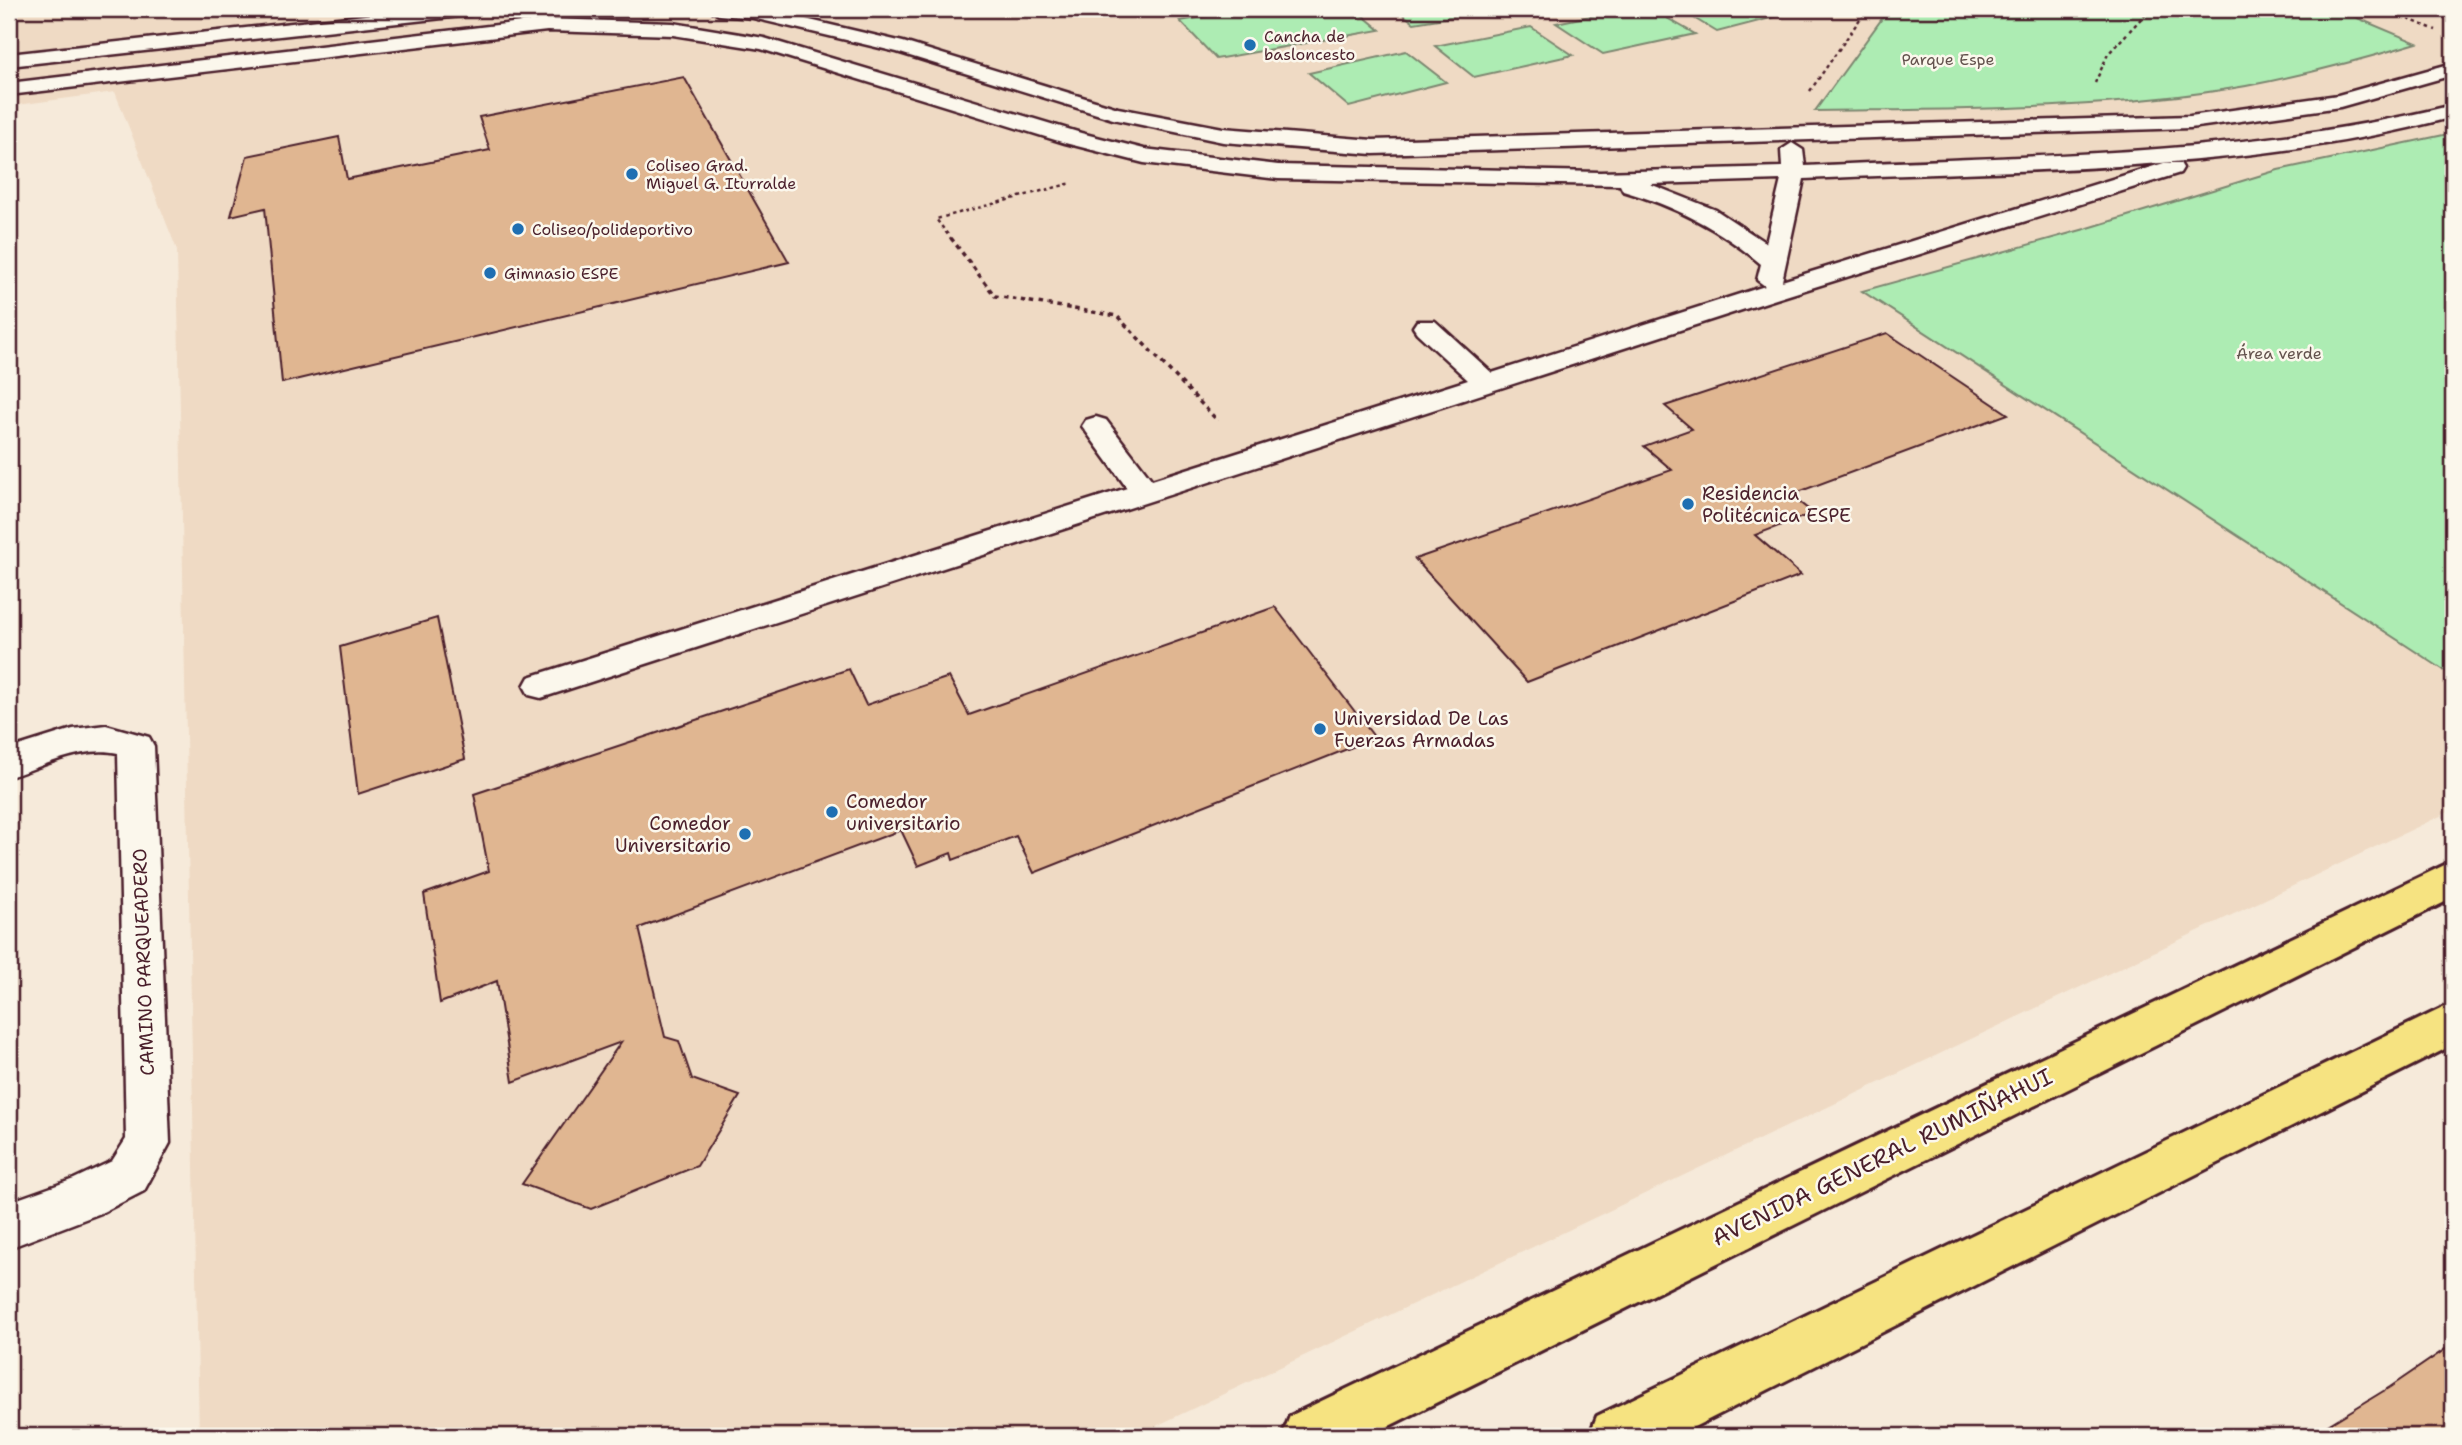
<svg xmlns="http://www.w3.org/2000/svg" width="2462" height="1445" font-family="'Shantell Sans',sans-serif">
	<style>
		.built { fill: #efdac4 }
		.green { fill: #adecb3; stroke: #7c866f; stroke-width: 2 }
		.building { fill: #e0b691; stroke: #4a1f2b; stroke-width: 2 }
		.lines { fill: none; stroke-linecap: round; stroke-linejoin: round }
		.service-casing { stroke: #4a1f2b; stroke-width: 5 }
		.trunk-casing { stroke: #4a1f2b; stroke-width: 6 }
		.path-far1 { stroke: #4a1f2b; stroke-width: 2.5; stroke-dasharray: 3.5 3.5; stroke-linecap: butt }
		.path { stroke: #4a1f2b; stroke-width: 3.5; stroke-dasharray: 4.5 4.5; stroke-linecap: butt }
		.service { fill: #fbf7ec; fill-rule: evenodd }
		.trunk { fill: #f6e381; fill-rule: evenodd }
		.poi-dot { fill: #1f6fb2; stroke: #fbf7ec; stroke-width: 2.5 }
		.labels { text-anchor: middle; stroke-width: 5; stroke-linejoin: round; paint-order: stroke }
		.far-poi-label { font-size: 16px; fill: #4a1f2b; stroke: #fbf7ec; text-anchor: start }
		.far-park-label { font-size: 16px; fill: #63524d; stroke: #fbf7ec }
		.poi-label { font-size: 19px; fill: #4a1f2b; stroke: #fbf7ec; text-anchor: start }
		.street-label { font-size: 19px; fill: #4a1f2b; stroke: #fbf7ec }
		.near-street-label { font-size: 23px; fill: #4a1f2b; stroke: #fbf7ec }
	</style>
	<rect width="100%" height="100%" fill="#f6eada"/>
	<filter id="ink" filterUnits="userSpaceOnUse"><feTurbulence type="fractalNoise" baseFrequency=".0143" numOctaves="2"/><feDisplacementMap in="SourceGraphic" scale="14" xChannelSelector="R" yChannelSelector="G"/><feConvolveMatrix kernelMatrix="1 2 1 2 8 2 1 2 1" color-interpolation-filters="sRGB"/></filter>
	<g filter="url(#ink)">
		<path class="built" d="M9 9H2453V810L1135 1436H199L177 250 115 92 9 106Z"/>
		<g class="green">
			<path d="M1250 9H1355L1380 30 1216 59 1180 21Z"/>
			<path d="M1396 9H1500L1414 23Z"/>
			<path d="M1624 9H1651L1695 34 1603 54 1556 23Z"/>
			<path d="M1679 9H1805L1717 32Z"/>
			<path d="M1889 9H2336L2417 43C2361 60 2304 75 2246 86 2105 111 1957 109 1815 111Z"/>
			<path d="M1531 27 1573 55 1474 77 1435 46Z"/>
			<path d="M1406 51 1446 82 1349 107 1309 73Z"/>
			<path d="M2453 133V676L1862 291 2085 229 2278 170Z"/>
		</g>
		<g class="building">
			<path d="M684 77 789 262 282 383 265 208 231 216 247 156 339 137 347 179 490 150 479 117Z"/>
			<path d="M1887 333 2008 414 1790 495 1813 513 1755 535 1801 575 1527 682 1415 559 1672 470 1644 446 1692 429 1665 406Z"/>
			<path d="M1275 607 1375 738 1034 873 1016 836 953 860 951 853 918 866 901 830 639 928 665 1037 679 1041 692 1079 740 1096 697 1166 591 1209 522 1184 621 1042 513 1082 497 981 440 1003 424 894 489 871 474 794 849 669 866 705 949 677 969 715Z"/>
			<path d="M437 618 465 759 358 794 340 647Z"/>
			<path d="M2453 1344V1436H2310L2390 1387Z"/>
		</g>
		<g class="lines">
			<g class="service-casing">
				<g id="service">
					<path d="M420 9H480L470 15 9 66V54Z"/>
					<path d="M709 9H763L903 42 1118 108 1223 128 1373 140 2190 116 2338 95 2453 63V75L2340 107 2190 128 1373 154 1223 142 1113 119 897 52 753 18 719 15Z"/>
					<path d="M547 19 673 23 764 38 1081 133 1144 149 1278 165 1600 172 1782 167 1781 150 1792 143 1803 150 1805 166C2021 155 2242 157 2453 105V117C2244 173 2019 169 1804 179L1782 281 2164 163H2180L2183 168 2180 173 1776 299 541 698 529 695 524 686 529 677 1127 488 1082 426 1086 420 1096 417 1106 420 1152 480 1468 380 1417 333 1413 327 1417 321H1435L1492 373 1765 286 1757 280 1761 264C1720 229 1675 206 1623 191L1620 185 1278 179 1144 163 1065 143 761 49 673 35 547 31 9 95V83ZM1781 180 1766 243 1716 210 1650 184Z"/>
					<path d="M106 725 149 737 154 746 170 1143 144 1191 101 1213 9 1248V1202L74 1179 112 1161 126 1139 118 753C81 745 43 767 9 777V749L73 729Z"/>
				</g>
			</g>
			<g class="trunk-casing">
				<g id="trunk">
					<path d="M2453 861V898L1369 1436H1282L1290 1416Z"/>
					<path d="M2453 1003V1045L1676 1436H1589L1597 1416Z"/>
				</g>
			</g>
			<g class="path-far1">
				<path d="M2382 9 2436 30"/>
				<path d="M2095 83 2108 54 2150 9"/>
				<path d="M1810 91 1867 9"/>
				<path d="M952 240 936 219 1072 183"/>
			</g>
			<path class="path" d="M951 238 995 296 1117 316 1218 421"/>
			<use href="#service" class="service"/>
			<use href="#trunk" class="trunk"/>
		</g>
	</g>
	<g class="poi-dot">
		<circle cx="1250" cy="45" r="7"/>
		<circle cx="632" cy="174" r="7"/>
		<circle cx="518" cy="229" r="7"/>
		<circle cx="490" cy="273" r="7"/>
		<circle cx="1688" cy="504" r="7"/>
		<circle cx="1320" cy="729" r="7"/>
		<circle cx="832" cy="812" r="7"/>
		<circle cx="745" cy="834" r="7"/>
	</g>
	<g class="labels">
		<g class="far-poi-label">
			<text x="1264" y="42">Cancha de<tspan x="1264" dy="18">basloncesto</tspan></text>
			<text x="646" y="171">Coliseo Grad.<tspan x="646" dy="18">Miguel G. Iturralde</tspan></text>
			<text x="532" y="235">Coliseo/polideportivo</text>
			<text x="504" y="279">Gimnasio ESPE</text>
		</g>
		<g class="far-park-label">
			<text x="1948" y="65">Parque Espe</text>
			<text x="2279" y="359">Área verde</text>
		</g>
		<g class="poi-label">
			<text x="1702" y="500">Residencia<tspan x="1702" dy="22">Politécnica ESPE</tspan></text>
			<text x="1334" y="725">Universidad De Las<tspan x="1334" dy="22">Fuerzas Armadas</tspan></text>
			<text x="846" y="808">Comedor<tspan x="846" dy="22">universitario</tspan></text>
			<text x="731" y="830" text-anchor="end">Comedor<tspan x="731" dy="22">Universitario</tspan></text>
		</g>
		<g class="street-label">
			<text transform="translate(143 962) rotate(-92)" y="7">CAMINO PARQUEADERO</text>
		</g>
		<g class="near-street-label">
			<text transform="translate(1882 1157) rotate(-26)" y="8">AVENIDA GENERAL RUMIÑAHUI</text>
		</g>
	</g>
	<rect width="2462" height="1445" fill="none" stroke="#fbf7ec" stroke-width="35"/>
	<rect x="18" y="18" width="2427" height="1410" fill="none" stroke="#4a1f2b" stroke-width="2.5" filter="url(#ink)"/>
</svg>
